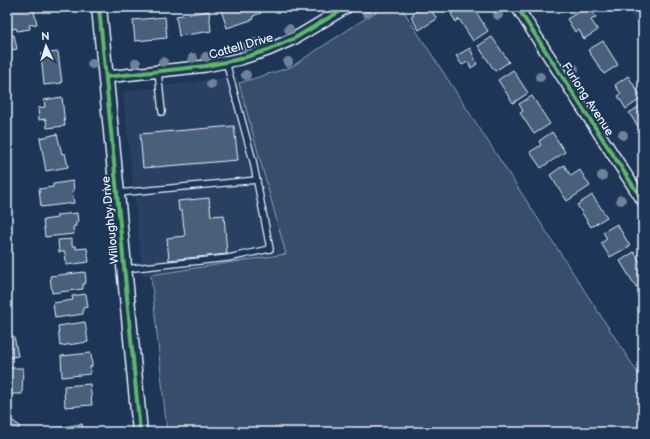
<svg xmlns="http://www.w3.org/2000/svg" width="650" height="439" font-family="'Balsamiq Sans',sans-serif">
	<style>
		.built { fill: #2a4162 }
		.green { fill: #374d6c; stroke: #909fb2 }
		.building { fill: #495e7a; stroke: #e8f1f8 }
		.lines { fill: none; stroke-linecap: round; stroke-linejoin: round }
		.service-casing { stroke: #e8f1f8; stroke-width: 8 }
		.minor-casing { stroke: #e8f1f8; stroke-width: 14 }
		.tertiary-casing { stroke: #e8f1f8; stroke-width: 17 }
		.service { stroke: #1d3557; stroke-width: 5.5 }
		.minor { stroke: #1d3557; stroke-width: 11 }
		.tertiary { stroke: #1d3557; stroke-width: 14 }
		.cycleway-casing { stroke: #1d3557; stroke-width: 6 }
		.cycleway { stroke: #5cba63; stroke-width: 4 }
		.tree { fill: #708198 }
		.labels { text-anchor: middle; stroke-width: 3.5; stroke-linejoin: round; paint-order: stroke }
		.street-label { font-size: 12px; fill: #e8f1f8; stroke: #1d3557 }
	</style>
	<rect width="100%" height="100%" fill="#1d3557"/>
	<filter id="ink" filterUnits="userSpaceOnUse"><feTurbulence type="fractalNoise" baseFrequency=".025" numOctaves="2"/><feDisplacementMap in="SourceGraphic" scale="8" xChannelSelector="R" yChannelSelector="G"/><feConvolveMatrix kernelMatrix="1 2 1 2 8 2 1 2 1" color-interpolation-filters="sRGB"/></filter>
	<g filter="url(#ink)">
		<g class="built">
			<path d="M625 7H643V33Z"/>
			<path d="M237 76 286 254 143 277 123 92Z"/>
		</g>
		<path class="green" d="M383 7H401L643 381V432H167L151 275 286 254 239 83 291 67Z"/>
		<g class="building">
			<path d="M18 7H33L37 24 29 25 30 29 17 31 16 28 9 30 7 18V9Z"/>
			<path d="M230 7H259L261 13 253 16 254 19 227 28 221 10Z"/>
			<path d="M423 7H429L437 19 419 30 411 17 414 15 413 13Z"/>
			<path d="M461 7H473L488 31 473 41 459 19 456 22 451 14Z"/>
			<path d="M558 7H569L561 12Z"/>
			<path d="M587 7H589L596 17 591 20 598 30 584 39 579 30 575 32 567 19Z"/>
			<path d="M209 11 211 31 179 36 176 16Z"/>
			<path d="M165 17 167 38 135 41 133 20Z"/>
			<path d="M14 35 17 49 7 51V37Z"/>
			<path d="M492 37 509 62 495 71 478 46Z"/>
			<path d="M603 41 618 65 604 74 588 50Z"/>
			<path d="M470 48 477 64 471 68 468 62 462 65 456 56Z"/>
			<path d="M58 52 62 83 44 85 41 54Z"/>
			<path d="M513 70 528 93 513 103 498 80Z"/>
			<path d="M628 76 642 98 626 109 618 96 621 94 615 85Z"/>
			<path d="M532 96 550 124 534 134 520 113 523 111 519 104Z"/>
			<path d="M62 97 65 126 47 128 46 119 39 120 38 108 45 107 44 100Z"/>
			<path d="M643 104V134L629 113Z"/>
			<path d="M234 126 238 160 143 168 140 134Z"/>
			<path d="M552 132 565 152 541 168 530 152 541 145 539 141Z"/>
			<path d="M57 134 62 154 65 153 68 167 46 171 40 138Z"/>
			<path d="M564 165 571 176 580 170 590 186 567 201 550 175Z"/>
			<path d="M73 181 74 191H72L74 203 41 207 39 189 53 187V184Z"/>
			<path d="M592 195 607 217 591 227 577 205Z"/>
			<path d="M209 198 211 216 224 215 227 254 169 260 167 238 185 236 182 211H179L178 201Z"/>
			<path d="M77 213 78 222H76V226L73 227 74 234 45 237 43 220 57 218V215Z"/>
			<path d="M617 224 630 246 610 257 601 243 607 239 603 232Z"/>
			<path d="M72 239V246H76V249L87 248 89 262 66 265 65 252H59L58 240Z"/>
			<path d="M634 252 642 265 643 264V282L636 287 620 261Z"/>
			<path d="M85 272 86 281 85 282V284H83V289L52 293 50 276Z"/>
			<path d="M643 292V305L637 295Z"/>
			<path d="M86 294 88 307 83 308V314L55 318 53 303 73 300 72 296Z"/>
			<path d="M85 322 88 342 60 346 58 326Z"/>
			<path d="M14 336 18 356 7 358V337Z"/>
			<path d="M91 353 92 366 90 367V374L62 377 61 356Z"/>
			<path d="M7 368H23L22 394H7Z"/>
			<path d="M90 384 92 405 65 407 64 386Z"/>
			<path d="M7 417 20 426 16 432H7Z"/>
			<path d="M82 424 84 432H38V431Z"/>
		</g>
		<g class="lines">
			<g class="service-casing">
				<g id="service">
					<path d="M158 71 162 112"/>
					<path d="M118 193 257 180"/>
					<path d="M125 269 228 258 270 249 253 161 226 62"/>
				</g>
			</g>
			<g class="minor-casing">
				<g id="minor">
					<path d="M517 7 643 201"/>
					<path d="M106 77 206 66 240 59 268 50 295 38 347 7"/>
				</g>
			</g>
			<g class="tertiary-casing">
				<path id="tertiary" d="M99 7 140 432"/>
			</g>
			<use href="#service" class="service"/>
			<use href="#minor" class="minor"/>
			<use href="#tertiary" class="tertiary"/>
			<g class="cycleway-casing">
				<g id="cycleway">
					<path d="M99 7 140 432"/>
					<path d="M517 7 643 201"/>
					<path d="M106 77 206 66 240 59 268 50 295 38 347 7"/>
				</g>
			</g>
			<use href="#cycleway" class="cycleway"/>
		</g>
		<g class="tree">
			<circle cx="367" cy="13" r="5"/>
			<circle cx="498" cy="15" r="5"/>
			<circle cx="289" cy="29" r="5"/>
			<circle cx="255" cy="43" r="5"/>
			<circle cx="244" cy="48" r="5"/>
			<circle cx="206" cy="57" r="5"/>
			<circle cx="193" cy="58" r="5"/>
			<circle cx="163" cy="62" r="5"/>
			<circle cx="288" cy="62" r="5"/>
			<circle cx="136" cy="63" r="5"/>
			<circle cx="92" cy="64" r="5"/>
			<circle cx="574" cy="69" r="5"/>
			<circle cx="246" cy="75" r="5"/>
			<circle cx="540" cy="77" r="5"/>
			<circle cx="211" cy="84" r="5"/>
			<circle cx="623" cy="135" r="5"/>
			<circle cx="602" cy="176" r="5"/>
			<circle cx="621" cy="200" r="5"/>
		</g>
	</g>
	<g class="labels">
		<g class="street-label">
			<text transform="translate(241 46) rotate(-16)" y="4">Cattell Drive</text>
			<text transform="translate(588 99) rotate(57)" y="4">Furlong Avenue</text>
			<text transform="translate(110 220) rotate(-96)" y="4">Willoughby Drive</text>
		</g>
	</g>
	<rect width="650" height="439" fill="none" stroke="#1d3557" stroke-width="24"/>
	<rect x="12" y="12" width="626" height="415" fill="none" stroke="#e8f1f8" stroke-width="1.5" filter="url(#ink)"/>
	<g transform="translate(46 46) rotate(356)" stroke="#1d3557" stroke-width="3" paint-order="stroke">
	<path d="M0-3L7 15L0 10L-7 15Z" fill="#e8f1f8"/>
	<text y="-6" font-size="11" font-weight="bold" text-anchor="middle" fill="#e8f1f8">N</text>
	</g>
</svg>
